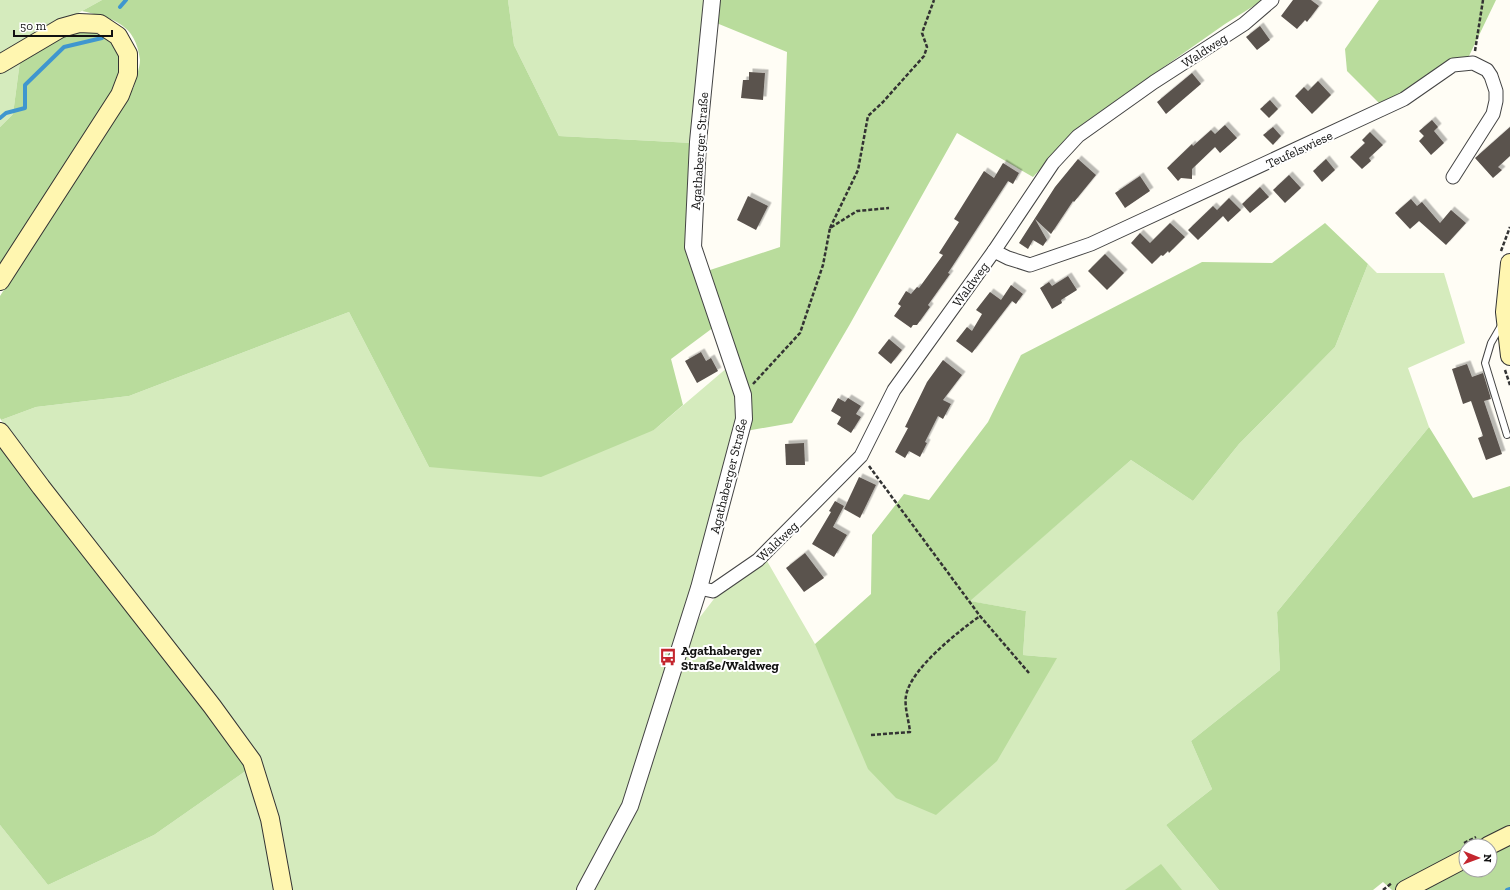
<svg xmlns="http://www.w3.org/2000/svg" width="1510" height="890" font-family="'Zilla Slab',serif">
	<style>
		.green { fill: #d5ebbd }
		.forest { fill: #b9dc9c; fill-rule: evenodd }
		.lines { fill: none; stroke-linecap: round; stroke-linejoin: round }
		.stream { stroke: #3f96cf; stroke-width: 4 }
		.building { fill: #5a524d; filter: url(#shadow) }
		.service-casing { stroke: #444; stroke-width: 8 }
		.minor-casing { stroke: #444; stroke-width: 15 }
		.tertiary-casing { stroke: #444; stroke-width: 18 }
		.secondary-casing { stroke: #333; stroke-width: 20 }
		.path { stroke: #333; stroke-width: 2.5; stroke-dasharray: 4 2; stroke-linecap: butt }
		.service { stroke: #fff; stroke-width: 6 }
		.minor { stroke: #fff; stroke-width: 13 }
		.tertiary { stroke: #fff; stroke-width: 16 }
		.secondary { stroke: #fff6b0; stroke-width: 18 }
		.labels { text-anchor: middle; stroke-width: 4; stroke-linejoin: round; paint-order: stroke }
		.street-label { font-size: 13px; fill: #111; stroke: #fff }
		.poi-label { font-size: 13px; font-weight: bold; fill: #111; stroke: #fff; text-anchor: start }
	</style>
	<defs>
		<filter id="shadow"><feDropShadow dx="3.5" dy="-3.5" stdDeviation="0" flood-color="#0004"/></filter>
	</defs>
	<rect width="100%" height="100%" fill="#fffdf5"/>
	<g class="green">
		<path d="M0 0H102L0 56Z"/>
		<path d="M508 0H705L692 143 559 136 514 45Z"/>
		<path d="M20 61 13 114 0 127V73Z"/>
		<path d="M1368 264 1377 273H1444L1465 343 1408 368 1429 427 1277 612 1280 670 1191 741 1212 789 1166 825 1219 890H592L690 634 700 617 717 595 767 561 815 644 1057 658 1023 655 1026 611 969 601 1131 460 1193 501 1239 444 1335 347Z"/>
		<path d="M349 312 429 467 654 430 728 367 740 411 686 607 625 802 581 890H291L277 809 254 754 1 420 36 407 129 396Z"/>
		<path d="M247 770 268 839 277 890H0V825L48 885 154 835Z"/>
	</g>
	<g class="forest">
		<path d="M102 0H508L514 45 559 136 692 143 687 248 714 327 671 359 683 405 654 430 541 477 429 467 349 312 129 396 36 407 1 420 0 418V296L134 87C135 79 140 68 140 60 136 24 113 18 82 11Z"/>
		<path d="M716 0H1263L1225 24 1084 123 1033 177 957 133 850 324 792 423 746 431 707 271 780 247 787 52 714 22Z"/>
		<path d="M1379 0H1496L1469 56 1441 66 1403 94 1381 105 1347 71 1345 49Z"/>
		<path d="M93 32 112 40 121 61 117 85 0 270V127L13 114 20 61 69 33Z"/>
		<path d="M1325 223 1368 264 1335 347 1239 444 1193 501 1131 460 970 601 1026 611 1023 655 1057 658 997 761 936 815 896 798 868 769 815 644 871 594 872 535 904 494 929 500 988 422 1021 355 1202 262 1272 263Z"/>
		<path d="M1429 427 1473 498 1510 486V890H1392L1383 882 1373 890H1219L1166 825 1212 789 1191 741 1280 670 1277 612ZM1466 846H1490V870H1466Z"/>
		<path d="M0 443 201 703 247 770 154 835 48 885 0 825Z"/>
		<path d="M1161 864 1182 890H1125Z"/>
	</g>
	<g class="lines">
		<g class="stream">
			<path d="M120 7 126 0"/>
			<path d="M0 118 6 113 25 108V85L64 47 102 38"/>
			<path d="M1507 890 1510 889"/>
		</g>
	</g>
	<g class="building">
		<path d="M1293 0H1311L1319 6 1307 22 1305 20 1297 29 1281 16Z"/>
		<path d="M1260 26 1270 40 1257 50 1246 37Z"/>
		<path d="M749 72 765 73 763 100 741 98 743 80H749Z"/>
		<path d="M1192 73 1201 84 1166 114 1157 102Z"/>
		<path d="M1318 81 1331 95 1312 114 1295 96 1304 87 1308 91Z"/>
		<path d="M1270 100 1278 109 1269 118 1260 109Z"/>
		<path d="M1432 120 1438 127 1434 131 1444 143 1431 155 1419 141 1424 136 1419 131Z"/>
		<path d="M1225 125 1237 138 1220 153 1215 147 1192 169V179L1181 178 1178 181 1167 168 1192 144 1193 146 1211 130 1215 134Z"/>
		<path d="M1273 127 1281 136 1273 145 1263 135Z"/>
		<path d="M1510 127V156L1498 167 1502 170 1493 178 1475 158Z"/>
		<path d="M1370 132 1383 145 1369 158 1371 161 1362 169 1350 157 1365 143 1362 140Z"/>
		<path d="M1078 159 1096 175 1074 202 1073 201 1051 234 1035 219 1047 240 1043 246 1033 240 1028 249 1019 243 1055 187Z"/>
		<path d="M1326 159 1335 170 1322 182 1313 171Z"/>
		<path d="M1003 163 1019 173 1013 184 1008 181 948 273 950 274 928 305 930 307 917 325H913L911 328 894 316 901 306 898 304 906 291 911 294 917 287 919 288 943 255 939 253 959 222 954 219 984 171 994 178Z"/>
		<path d="M1289 175 1301 188 1285 203 1273 190Z"/>
		<path d="M1140 176 1150 191 1125 208 1115 193Z"/>
		<path d="M1260 187 1269 197 1250 213 1242 204Z"/>
		<path d="M748 196 768 206 756 230 737 220Z"/>
		<path d="M1229 198 1241 210 1228 222 1223 216 1198 240 1188 230 1213 206 1219 212 1217 210Z"/>
		<path d="M1411 199 1417 206 1422 202 1440 223 1451 210 1466 223 1446 245 1419 221 1410 229 1395 213Z"/>
		<path d="M1170 223 1185 237 1169 253 1168 251 1163 256 1161 255 1152 264 1131 243 1140 233 1150 243Z"/>
		<path d="M1105 254 1124 273 1107 290 1088 271Z"/>
		<path d="M1068 276 1077 290 1061 300 1062 303 1052 309 1040 288 1049 282 1052 286Z"/>
		<path d="M1011 285 1023 294 1016 304 1012 301 972 353 956 341 967 327 972 331 982 314 976 310 990 292 1001 300Z"/>
		<path d="M889 339 902 350 891 364 878 353Z"/>
		<path d="M701 352 706 361 711 358 718 371 697 383 685 361Z"/>
		<path d="M943 360 962 375 943 400 951 404 943 419 938 416 925 442 927 443 920 457 909 451 905 458 895 452 908 428 905 427 927 382Z"/>
		<path d="M1467 364 1472 377 1483 373 1491 399 1484 401 1502 454 1486 460 1478 438 1483 436 1471 401 1463 404 1452 369Z"/>
		<path d="M838 398 845 402 848 398 861 406 856 414 861 417 851 433 837 424 841 417 831 411Z"/>
		<path d="M804 443 805 465H786L785 444Z"/>
		<path d="M859 477 876 485 860 518 844 509Z"/>
		<path d="M835 501 844 506 833 527 847 535 834 557 812 544 831 512 829 511Z"/>
		<path d="M805 553 824 578 804 592 786 568Z"/>
	</g>
	<g class="lines">
		<g class="service-casing">
			<path id="service" d="M1502 324 1491 343 1485 363 1507 435"/>
		</g>
		<g class="minor-casing">
			<g id="minor">
				<path d="M994 251 1008 258 1030 265 1091 244 1404 99 1453 65 1473 63 1487 70 1491 76 1496 91V101L1493 114 1453 177"/>
				<path d="M699 588 713 591 758 560 861 456 894 390 994 251 1053 163 1078 136 1154 82 1244 24 1272 0"/>
			</g>
		</g>
		<g class="tertiary-casing">
			<path id="tertiary" d="M585 890 630 806 699 588 744 419 743 395 693 247 698 142 712 0"/>
		</g>
		<g class="secondary-casing">
			<g id="secondary">
				<path d="M0 64 61 28 79 23 100 24 118 36 128 54V74L120 95 0 281"/>
				<path d="M1510 263 1505 312 1510 356"/>
				<path d="M0 432 41 487 212 706 252 761 270 819 283 890"/>
				<path d="M1488 846 1510 835"/>
				<path d="M1405 890 1466 858"/>
			</g>
		</g>
		<g class="path">
			<path d="M1475 51 1483 0"/>
			<path d="M830 228 858 170 868 116 883 102 924 56 927 47 922 33 934 0"/>
			<path d="M1501 251 1510 227"/>
			<path d="M1505 370 1510 385"/>
			<path d="M753 384 800 333 823 265 830 228 857 211 889 208"/>
			<path d="M869 466 980 616 1029 673"/>
			<path d="M871 735 910 732C909 721 904 706 906 696 910 669 959 631 980 616"/>
			<path d="M1464 843 1476 837"/>
			<path d="M1383 890 1392 883"/>
		</g>
		<use href="#service" class="service"/>
		<use href="#minor" class="minor"/>
		<use href="#tertiary" class="tertiary"/>
		<use href="#secondary" class="secondary"/>
	</g>
	<defs>
		<g id="bus-bare" transform="scale(1.38)"><path d="M-5-6H5V4H4V6H2V4H-2V6H-4V4H-5ZM-3.5-4V0h7V-4ZM-3.5 1.2v1.5H-2V1.2ZM2 1.2v1.5H3.5V1.2Z" fill="#c4262e" stroke="#fff" stroke-width="2.5" paint-order="stroke"/></g>
	</defs>
	<g fill-rule="evenodd">
		<use href="#bus-bare" x="668" y="657"/>
	</g>
	<g class="labels">
		<g class="street-label">
			<text transform="translate(1204 50) rotate(-33)" y="5">Waldweg</text>
			<text transform="translate(1299 149) rotate(-25)" y="5">Teufelswiese</text>
			<text transform="translate(699 151) rotate(-86)" y="5">Agathaberger Straße</text>
			<text transform="translate(970 284) rotate(-54)" y="5">Waldweg</text>
			<text transform="translate(728 476) rotate(-76)" y="5">Agathaberger Straße</text>
			<text transform="translate(777 541) rotate(-44)" y="5">Waldweg</text>
		</g>
		<g class="poi-label">
			<text x="681" y="655">Agathaberger<tspan x="681" dy="15">Straße/Waldweg</tspan></text>
		</g>
	</g>
	<g transform="translate(1478 858) rotate(91)"><circle r="19" fill="#ffffff" stroke="#a0a0a0"/>
	<path d="M0-3L7 15L0 10L-7 15Z" fill="#c4262e"/>
	<text y="-6" font-size="11" font-weight="bold" text-anchor="middle" fill="#111111">N</text>
	</g>
	<path d="M14 30v6h98v-6" fill="none" stroke="#111111" stroke-width="2"/>
	<text x="20" y="30" font-size="12" fill="#111111" stroke="#ffffff" stroke-width="3" paint-order="stroke">50 m</text>
</svg>
